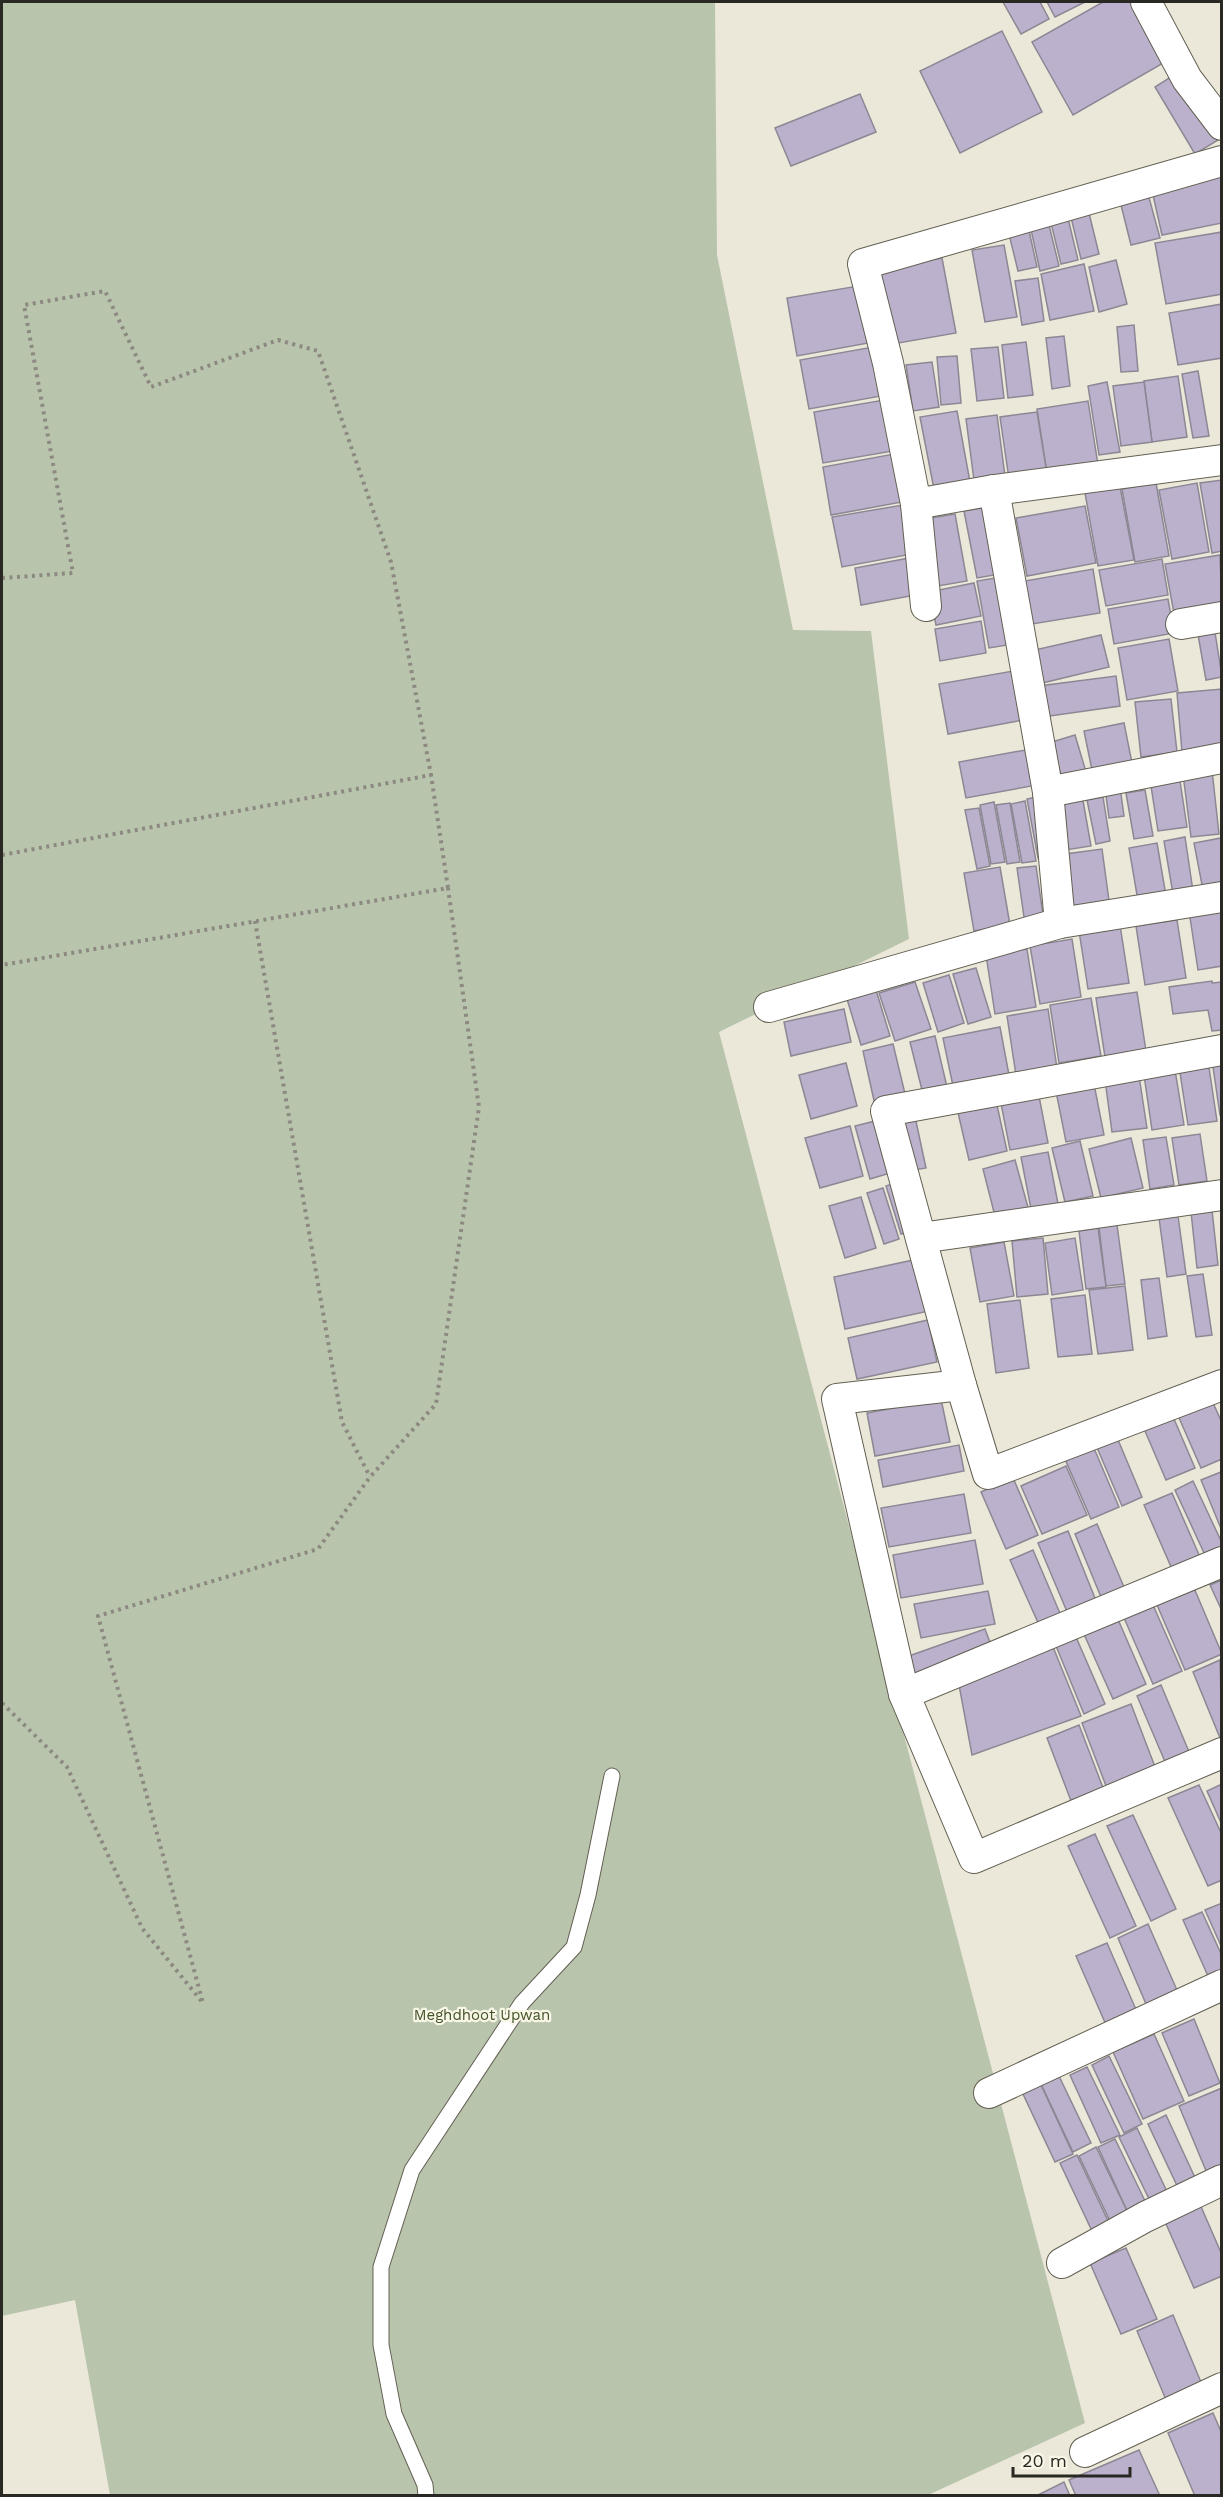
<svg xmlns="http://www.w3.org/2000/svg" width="1223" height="2497" font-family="'Work Sans',sans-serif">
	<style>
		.green { fill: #b9c4ad }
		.building { fill: #bcb1cd; stroke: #8c8794; stroke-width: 1.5 }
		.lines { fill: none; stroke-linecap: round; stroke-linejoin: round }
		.service-casing { stroke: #636053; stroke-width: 17 }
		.minor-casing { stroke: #636053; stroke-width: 32 }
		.path { stroke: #8c8a80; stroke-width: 4; stroke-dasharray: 3 4.5; stroke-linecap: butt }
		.service { stroke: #fff; stroke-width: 15 }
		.minor { stroke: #fff; stroke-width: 30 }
		.labels { text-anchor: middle; stroke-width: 4.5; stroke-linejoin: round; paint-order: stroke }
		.park-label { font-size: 15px; fill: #425428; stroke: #f8f6e6 }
	</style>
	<rect width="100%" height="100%" fill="#ebe8d9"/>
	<path class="green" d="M2 2H715L717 255 793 630 871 631 909 939 719 1032 1085 2423 928 2495H110L75 2300 2 2316Z"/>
	<g class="building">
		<path d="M1003 2H1040L1049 19 1021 34Z"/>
		<path d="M1047 2H1085L1055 17Z"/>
		<path d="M1103 2H1131L1165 62 1073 115 1032 42Z"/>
		<path d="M1002 31 1042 112 960 153 920 71Z"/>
		<path d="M1177 73 1218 140 1195 154 1155 87Z"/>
		<path d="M860 94 876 132 791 166 775 128Z"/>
		<path d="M1222 175V223L1162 235 1151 186Z"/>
		<path d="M1148 194 1160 238 1131 245 1120 201Z"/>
		<path d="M1088 209 1099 254 1081 259 1070 213Z"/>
		<path d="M1067 214 1078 260 1061 264 1050 219Z"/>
		<path d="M1048 221 1059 266 1040 271 1030 225Z"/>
		<path d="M1028 226 1037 267 1018 271 1008 230Z"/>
		<path d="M1222 232V294L1166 304 1155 243Z"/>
		<path d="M1004 245 1017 317 985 322 972 250Z"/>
		<path d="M942 258 956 333 887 345 873 270Z"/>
		<path d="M1116 260 1127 304 1099 312 1089 267Z"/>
		<path d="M1084 264 1094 311 1050 320 1041 274Z"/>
		<path d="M1038 278 1044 321 1022 325 1015 281Z"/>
		<path d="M864 285 874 342 797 356 787 298Z"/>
		<path d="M1222 304V358L1178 365 1169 313Z"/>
		<path d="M1134 325 1138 371 1121 372 1117 327Z"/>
		<path d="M1064 336 1070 386 1052 389 1046 338Z"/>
		<path d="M1026 342 1033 395 1008 398 1002 345Z"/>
		<path d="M873 347 881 396 809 409 800 360Z"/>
		<path d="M998 347 1004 398 977 401 971 349Z"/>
		<path d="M957 356 961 403 941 405 937 357Z"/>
		<path d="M932 362 939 407 913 411 906 365Z"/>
		<path d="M1198 371 1209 436 1193 438 1182 374Z"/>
		<path d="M1178 376 1187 437 1152 442 1144 381Z"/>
		<path d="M1107 382 1120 452 1099 455 1088 386Z"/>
		<path d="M1144 382 1152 442 1121 446 1113 386Z"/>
		<path d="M884 400 893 451 823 463 814 412Z"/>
		<path d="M1088 401 1098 465 1047 473 1037 409Z"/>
		<path d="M957 411 970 482 934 489 920 417Z"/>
		<path d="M1037 412 1047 474 1009 479 1000 417Z"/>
		<path d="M997 415 1005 476 974 480 966 419Z"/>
		<path d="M894 454 902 502 831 515 823 467Z"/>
		<path d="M1222 480V551L1212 553 1200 483Z"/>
		<path d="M1156 483 1169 556 1135 562 1122 489Z"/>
		<path d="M1197 483 1209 552 1172 559 1159 490Z"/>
		<path d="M1120 487 1134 560 1098 566 1085 493Z"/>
		<path d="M903 505 912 554 842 567 832 517Z"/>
		<path d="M994 506 1006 573 977 578 964 511Z"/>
		<path d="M1085 506 1096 563 1027 576 1016 518Z"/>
		<path d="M955 514 967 581 938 586 925 519Z"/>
		<path d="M1220 555 1222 612 1175 619 1165 564Z"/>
		<path d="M915 557 921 594 861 605 855 568Z"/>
		<path d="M1162 559 1168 595 1106 606 1099 570Z"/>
		<path d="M1093 569 1100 613 1026 625 1019 582Z"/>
		<path d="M1007 576 1019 643 989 648 977 581Z"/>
		<path d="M974 583 981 616 936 625 929 592Z"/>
		<path d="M1168 599 1174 633 1114 644 1108 609Z"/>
		<path d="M981 621 986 653 940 661 935 629Z"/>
		<path d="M1214 626 1222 677 1206 680 1197 629Z"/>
		<path d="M1101 635 1109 667 1034 685 1026 652Z"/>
		<path d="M1169 639 1178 691 1127 700 1118 648Z"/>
		<path d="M1013 671 1023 720 948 734 939 684Z"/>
		<path d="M1116 676 1120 706 1043 717 1039 686Z"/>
		<path d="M1222 689V749L1182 752 1177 693Z"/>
		<path d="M1171 699 1177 752 1141 757 1135 702Z"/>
		<path d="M1124 723 1132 763 1092 770 1084 731Z"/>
		<path d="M1075 735 1086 772 1062 779 1052 742Z"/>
		<path d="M1031 749 1037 785 966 798 959 762Z"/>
		<path d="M1212 770 1219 834 1191 837 1183 774Z"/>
		<path d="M1180 781 1187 827 1158 831 1151 786Z"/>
		<path d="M1120 787 1124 816 1109 818 1105 789Z"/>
		<path d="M1145 790 1153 836 1134 839 1126 793Z"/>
		<path d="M1082 795 1091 846 1059 851 1050 800Z"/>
		<path d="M1041 796 1052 856 1038 858 1027 799Z"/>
		<path d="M1103 797 1110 841 1096 844 1087 800Z"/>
		<path d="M1025 801 1036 861 1022 863 1011 804Z"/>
		<path d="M994 802 1005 862 991 864 980 805Z"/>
		<path d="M1010 803 1020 862 1007 864 996 805Z"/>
		<path d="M979 808 990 866 977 869 965 810Z"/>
		<path d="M1185 837 1193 891 1173 894 1164 841Z"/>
		<path d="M1221 838 1222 887 1203 890 1194 843Z"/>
		<path d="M1157 843 1166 896 1138 901 1129 848Z"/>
		<path d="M1102 849 1110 908 1066 913 1058 855Z"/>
		<path d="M1036 866 1044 922 1025 924 1017 868Z"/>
		<path d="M1000 867 1010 925 974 931 964 873Z"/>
		<path d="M1222 906V966L1198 970 1189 911Z"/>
		<path d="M1177 920 1186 978 1145 985 1136 926Z"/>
		<path d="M1120 925 1129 983 1088 989 1079 931Z"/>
		<path d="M1072 939 1081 997 1040 1004 1030 946Z"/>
		<path d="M1027 949 1036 1007 995 1014 986 955Z"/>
		<path d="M976 968 991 1017 968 1024 953 974Z"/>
		<path d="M949 975 964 1023 938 1032 923 983Z"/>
		<path d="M1212 981V983L1222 982V1030L1212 1031 1208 1010 1173 1014 1169 987Z"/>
		<path d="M915 982 931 1029 895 1041 879 993Z"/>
		<path d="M876 990 890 1036 861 1045 847 999Z"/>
		<path d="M1137 992 1146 1051 1105 1057 1096 998Z"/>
		<path d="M1091 998 1101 1056 1059 1063 1050 1005Z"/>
		<path d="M844 1009 851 1042 791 1056 784 1022Z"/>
		<path d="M1048 1009 1057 1068 1016 1075 1007 1016Z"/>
		<path d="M1000 1027 1009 1075 953 1086 943 1038Z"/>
		<path d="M935 1036 947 1087 923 1094 910 1042Z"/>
		<path d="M893 1044 906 1098 875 1105 863 1051Z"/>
		<path d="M1222 1058V1115H1220L1212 1060Z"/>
		<path d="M1208 1061 1217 1121 1188 1125 1179 1066Z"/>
		<path d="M846 1063 857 1106 811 1119 799 1075Z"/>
		<path d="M1175 1070 1184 1125 1152 1130 1144 1075Z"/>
		<path d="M1139 1076 1147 1128 1112 1132 1105 1080Z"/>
		<path d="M1093 1079 1104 1135 1066 1142 1055 1086Z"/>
		<path d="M1038 1091 1048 1143 1010 1150 1000 1098Z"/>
		<path d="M995 1096 1007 1151 969 1160 956 1104Z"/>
		<path d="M914 1112 926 1168 909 1171 897 1116Z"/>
		<path d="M875 1121 890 1173 870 1179 855 1126Z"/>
		<path d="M850 1126 863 1176 820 1188 805 1138Z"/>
		<path d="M1200 1134 1207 1181 1179 1185 1172 1138Z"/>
		<path d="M1166 1137 1174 1185 1150 1189 1143 1140Z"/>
		<path d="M1131 1138 1143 1188 1101 1198 1089 1149Z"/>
		<path d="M1080 1141 1093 1196 1065 1202 1052 1148Z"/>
		<path d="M1048 1152 1059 1209 1032 1214 1021 1157Z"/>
		<path d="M1015 1160 1029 1211 996 1220 983 1169Z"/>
		<path d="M903 1181 917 1230 901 1234 886 1186Z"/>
		<path d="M883 1188 899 1239 884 1244 867 1193Z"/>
		<path d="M861 1197 876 1248 845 1258 829 1206Z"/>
		<path d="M1212 1210 1218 1265 1197 1268 1191 1212Z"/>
		<path d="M1178 1216 1186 1274 1167 1277 1159 1218Z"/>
		<path d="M1117 1225 1125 1284 1106 1286 1099 1227Z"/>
		<path d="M1098 1228 1106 1287 1086 1289 1079 1231Z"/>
		<path d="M1043 1238 1048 1294 1017 1297 1012 1241Z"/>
		<path d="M1075 1238 1083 1290 1052 1295 1045 1243Z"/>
		<path d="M1004 1242 1014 1296 980 1302 970 1248Z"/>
		<path d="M918 1259 929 1311 845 1329 834 1277Z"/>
		<path d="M1203 1274 1212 1335 1196 1337 1187 1276Z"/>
		<path d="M1159 1278 1167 1336 1148 1339 1141 1280Z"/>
		<path d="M1125 1286 1133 1350 1098 1354 1089 1290Z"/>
		<path d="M1085 1295 1092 1354 1058 1357 1051 1299Z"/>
		<path d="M1020 1300 1029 1368 996 1373 987 1304Z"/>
		<path d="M928 1320 937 1362 857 1379 848 1338Z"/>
		<path d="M1210 1396 1222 1423V1459L1201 1468 1176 1411Z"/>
		<path d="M941 1399 950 1442 875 1456 867 1413Z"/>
		<path d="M1171 1412 1195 1468 1166 1480 1142 1424Z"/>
		<path d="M1116 1435 1142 1497 1122 1506 1095 1443Z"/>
		<path d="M959 1445 964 1471 883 1487 878 1460Z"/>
		<path d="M1093 1446 1119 1507 1091 1519 1065 1459Z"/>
		<path d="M1066 1466 1087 1515 1042 1534 1021 1486Z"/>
		<path d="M1221 1472 1222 1473V1531L1201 1480Z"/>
		<path d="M1013 1478 1038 1535 1006 1549 981 1492Z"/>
		<path d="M1193 1481 1222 1543V1547L1205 1555 1175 1490Z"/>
		<path d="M1172 1493 1200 1557 1172 1569 1144 1505Z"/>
		<path d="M964 1494 971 1533 889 1547 881 1508Z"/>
		<path d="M1097 1524 1124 1587 1101 1597 1075 1534Z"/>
		<path d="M1068 1531 1097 1603 1068 1614 1038 1543Z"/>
		<path d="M975 1540 983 1584 901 1598 893 1555Z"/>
		<path d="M1033 1550 1062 1618 1040 1627 1010 1560Z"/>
		<path d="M1222 1580V1611L1210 1585Z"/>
		<path d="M1194 1588 1222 1654 1185 1670 1157 1605Z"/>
		<path d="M988 1591 995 1624 921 1638 914 1604Z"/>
		<path d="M1153 1605 1182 1671 1153 1684 1124 1618Z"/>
		<path d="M1117 1617 1146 1684 1113 1699 1083 1632Z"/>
		<path d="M985 1629 994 1653 914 1681 906 1657Z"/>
		<path d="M1076 1637 1105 1704 1084 1714 1056 1646Z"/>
		<path d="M1053 1647 1081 1716 972 1755 959 1685Z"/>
		<path d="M1220 1660 1222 1737 1220 1738 1193 1672Z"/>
		<path d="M1161 1685 1190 1754 1166 1764 1137 1696Z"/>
		<path d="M1131 1704 1157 1772 1108 1791 1082 1723Z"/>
		<path d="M1079 1725 1105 1793 1073 1806 1047 1738Z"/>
		<path d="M1222 1784V1825L1207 1791Z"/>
		<path d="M1199 1785 1222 1835V1880L1208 1886 1168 1798Z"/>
		<path d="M1133 1815 1176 1909 1151 1921 1107 1826Z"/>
		<path d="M1095 1834 1136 1926 1110 1938 1068 1846Z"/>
		<path d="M1222 1903V1948L1205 1910Z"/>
		<path d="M1202 1912 1222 1956V1981L1212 1985 1183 1920Z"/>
		<path d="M1148 1924 1180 1997 1149 2011 1118 1938Z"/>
		<path d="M1107 1943 1141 2021 1110 2034 1076 1956Z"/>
		<path d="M1194 2019 1220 2083 1189 2096 1162 2033Z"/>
		<path d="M1154 2034 1184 2101 1143 2119 1113 2052Z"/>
		<path d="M1109 2056 1142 2124 1124 2133 1092 2065Z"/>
		<path d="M1087 2067 1120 2135 1101 2143 1070 2075Z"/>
		<path d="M1059 2076 1091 2143 1073 2152 1041 2084Z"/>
		<path d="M1041 2085 1073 2154 1055 2162 1023 2094Z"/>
		<path d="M1222 2088V2167L1207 2173 1179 2106Z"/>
		<path d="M1166 2115 1198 2184 1180 2192 1148 2124Z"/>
		<path d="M1137 2128 1169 2196 1152 2205 1119 2137Z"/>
		<path d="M1115 2139 1148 2207 1129 2215 1098 2147Z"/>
		<path d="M1096 2147 1129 2215 1111 2223 1079 2156Z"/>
		<path d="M1077 2155 1109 2223 1092 2231 1060 2163Z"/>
		<path d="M1199 2202 1222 2255V2276L1194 2288 1163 2217Z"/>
		<path d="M1126 2248 1157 2319 1121 2334 1090 2263Z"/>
		<path d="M1173 2315 1203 2387 1167 2402 1137 2331Z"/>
		<path d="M1213 2413 1222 2434V2496H1195L1168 2433Z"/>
		<path d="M1139 2450 1160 2496H1076L1069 2480Z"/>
		<path d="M1064 2482 1070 2496H1036Z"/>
	</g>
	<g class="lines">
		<g class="service-casing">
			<path id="service" d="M426 2496 425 2485 394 2414 381 2345V2267L412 2170 522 2003 574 1947 588 1895 612 1776"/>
		</g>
		<g class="minor-casing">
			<g id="minor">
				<path d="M1146 2 1187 79 1222 125"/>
				<path d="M994 490 1048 792 1060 923"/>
				<path d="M916 504 994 490 1222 460"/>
				<path d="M926 606 916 504 888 363 863 264 1222 161"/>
				<path d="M1181 624 1222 617"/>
				<path d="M1048 792 1222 758"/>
				<path d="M769 1007 1060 923 1222 897"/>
				<path d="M1222 1050 886 1111 961 1385 837 1399 904 1694 974 1858 1222 1753"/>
				<path d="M921 1238 1222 1195"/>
				<path d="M961 1385 988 1474 1222 1385"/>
				<path d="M904 1694 1222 1562"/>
				<path d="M989 2093 1222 1985"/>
				<path d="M1062 2263 1145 2217 1222 2180"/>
				<path d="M1085 2452 1222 2388"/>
			</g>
		</g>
		<g class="path">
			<path d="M2 578 73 573 24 305 105 291 151 387 278 340 318 351 391 562 431 775"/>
			<path d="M2 855 431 775 448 888 2 965"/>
			<path d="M255 921 342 1422 370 1477"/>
			<path d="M2 1703 67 1767 142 1928 203 2003 98 1616 318 1549 370 1477 436 1404 479 1107 448 888"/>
		</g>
		<use href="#service" class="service"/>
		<use href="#minor" class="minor"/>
	</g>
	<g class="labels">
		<g class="park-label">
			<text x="482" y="2020">Meghdhoot Upwan</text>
		</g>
	</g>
	<rect width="1223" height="2497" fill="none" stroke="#292823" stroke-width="6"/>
	<path d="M1013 2467v9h117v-9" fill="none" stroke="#292823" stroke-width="3"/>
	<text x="1022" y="2467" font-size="18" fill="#292823" stroke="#f8f6e6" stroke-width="4.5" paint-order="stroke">20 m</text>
</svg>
